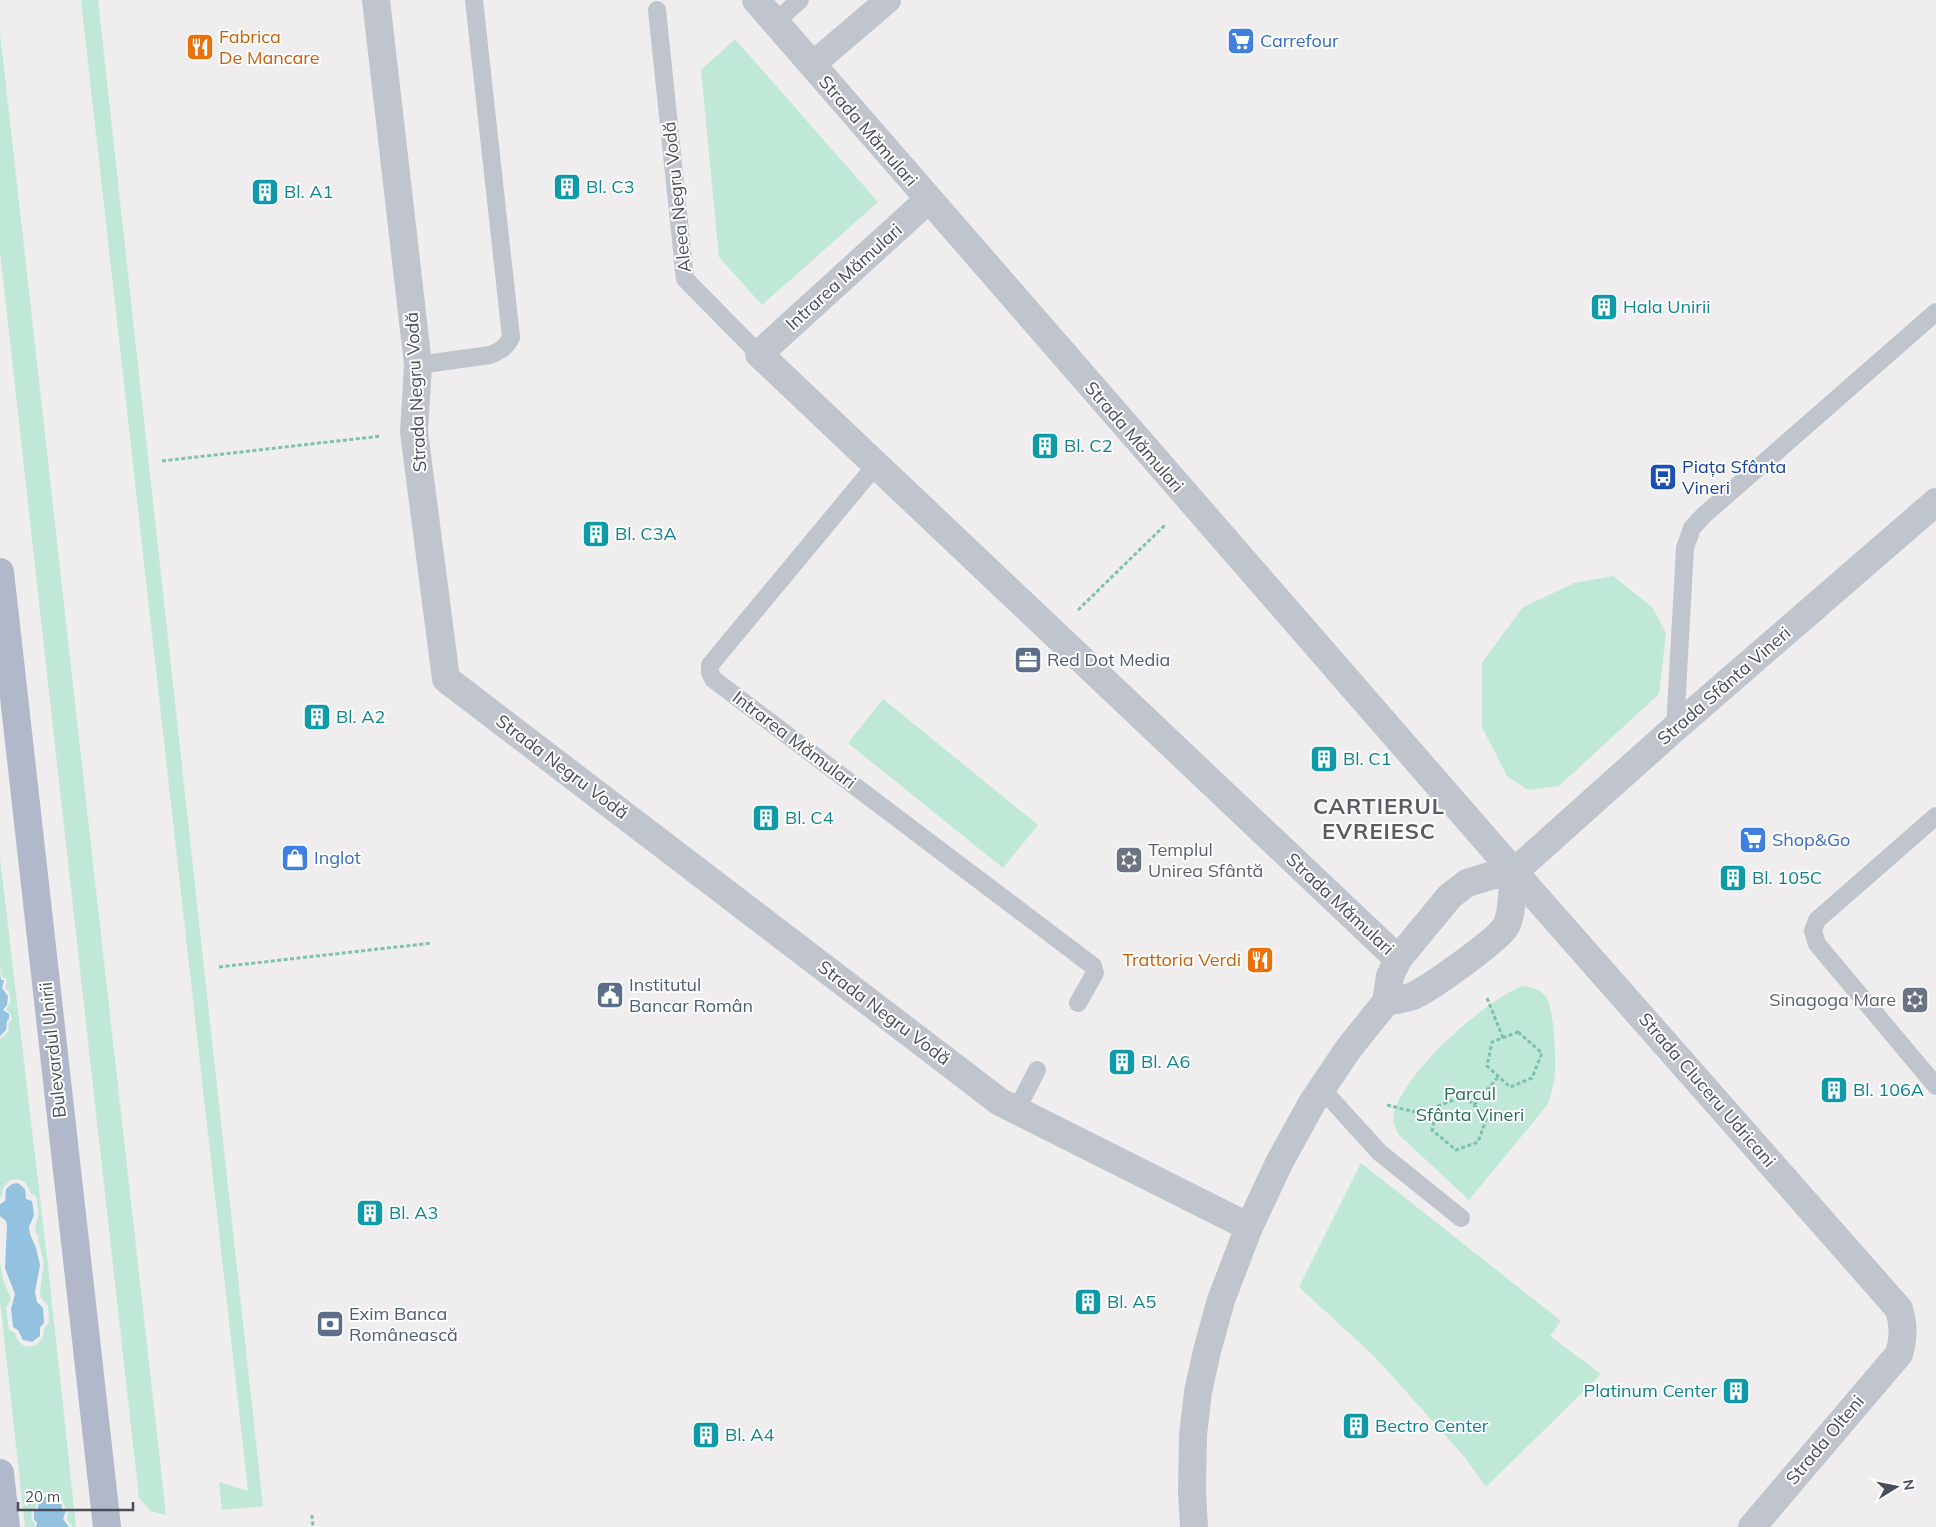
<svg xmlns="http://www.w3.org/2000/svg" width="1936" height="1527" font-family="Mulish,sans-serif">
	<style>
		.green { fill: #c0e8d7 }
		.water { fill: #92c2e0 }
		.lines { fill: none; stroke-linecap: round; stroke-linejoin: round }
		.path { stroke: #7cc2ac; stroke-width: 3; stroke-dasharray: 4 2.5; stroke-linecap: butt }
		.service { stroke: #c0c5cd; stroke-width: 18 }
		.pedestrian { stroke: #c0c5cd; stroke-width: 26 }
		.minor { stroke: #c0c5cd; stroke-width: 28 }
		.tertiary { stroke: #c0c5cd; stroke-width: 28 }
		.primary { stroke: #b0b8c9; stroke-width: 28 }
		.labels { text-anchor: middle; stroke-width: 4; stroke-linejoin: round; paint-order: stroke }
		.food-label { font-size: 18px; fill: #c56008; stroke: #fff; text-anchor: start }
		.shop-label { font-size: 18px; fill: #366cbe; stroke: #fff; text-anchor: start }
		.street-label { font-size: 18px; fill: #484d58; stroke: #fff }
		.culture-label { font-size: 18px; fill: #0d838f; stroke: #fff; text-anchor: start }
		.transit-label { font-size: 18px; fill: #164399; stroke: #fff; text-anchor: start }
		.service-label { font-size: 18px; fill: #4e5e75; stroke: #fff; text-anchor: start }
		.worship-label { font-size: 18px; fill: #5b616d; stroke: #fff; text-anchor: start }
		.park-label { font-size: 18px; fill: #227056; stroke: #fff }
		.district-label { font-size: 22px; font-weight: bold; letter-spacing: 1px; fill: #5a5c61; stroke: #fff }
	</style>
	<rect width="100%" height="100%" fill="#efeded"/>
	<g class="green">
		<path d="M81 0H98L263 1506 222 1510 219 1482 248 1491Z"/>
		<path d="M0 33 166 1515 151 1511 139 1498 0 252Z"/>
		<path d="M735 39 878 202 762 305 719 257 701 70Z"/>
		<path d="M1613 576 1652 607 1666 633 1659 694 1559 786 1528 790 1507 776 1482 727V663L1522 608 1574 583Z"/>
		<path d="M883 699 1038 825 1003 868 848 743Z"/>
		<path d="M0 858 48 1266 76 1527H72L67 1519 68 1514 67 1509 65 1508C61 1488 37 1487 36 1508L31 1510 32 1520 35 1524 34 1527H25L0 1301V1263L3 1280 11 1299 6 1308 9 1330 15 1333C19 1354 45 1349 44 1328L49 1323 48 1306 41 1298 40 1293 44 1263 38 1240 39 1237C33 1230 35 1226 38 1218 39 1212 37 1202 36 1196L31 1194 25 1182C13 1174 1 1184 2 1196L0 1197V1039L8 1032 9 1022 12 1020 10 1013 6 1010 11 1001 9 992 5 988 7 983 6 978H3L0 967Z"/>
		<path d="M1521 986C1530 987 1540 989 1546 997 1554 1008 1556 1058 1555 1074 1554 1084 1551 1094 1548 1104L1469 1200 1398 1134C1395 1127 1392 1119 1394 1112 1408 1068 1481 1005 1521 986Z"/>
		<path d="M1361 1163 1561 1321 1550 1336 1601 1374 1486 1487 1463 1455 1375 1357 1299 1287Z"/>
	</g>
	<g class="water">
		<path d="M0 972 1 980H4L2 988 8 996 7 1005 3 1010 9 1014V1019L7 1021 6 1030 0 1036Z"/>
		<path d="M18 1183 25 1189 26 1199 32 1201 34 1215 29 1227 30 1234 36 1248 40 1265 35 1292 37 1302 43 1308 44 1323 40 1327V1336L32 1342 23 1340 18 1330 13 1327 11 1309 15 1294 5 1268 7 1225 6 1221 0 1216V1204L5 1201 6 1189 12 1184Z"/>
		<path d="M50 1495C59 1496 62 1502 62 1510L66 1511 63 1519 69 1527H36L37 1523 34 1519V1511L38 1510C38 1501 41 1497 50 1495Z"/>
	</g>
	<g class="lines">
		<g class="path">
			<path d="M162 461 381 436"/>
			<path d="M1078 610 1166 524"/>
			<path d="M219 967 432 943"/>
			<path d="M1487 998 1503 1038"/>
			<path d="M1518 1032 1542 1053 1532 1078 1510 1087 1487 1066 1492 1042Z"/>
			<path d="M1464 1096 1487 1117 1478 1142 1456 1150 1432 1130 1438 1106Z"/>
			<path d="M1387 1105 1435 1117"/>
			<path d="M1474 1105 1498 1077"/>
			<path d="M312 1515 313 1527"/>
		</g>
		<g class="service">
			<path d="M657 10 685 279 759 354"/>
			<path d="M775 22 800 0"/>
			<path d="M418 365 490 355C500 351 507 347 511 337L474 0"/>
			<path d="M876 465 710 665V672L713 679 1093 966 1095 973 1078 1003"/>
			<path d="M1675 728 1685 548 1692 528 1704 515 1936 312"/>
			<path d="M1936 816 1817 920 1813 931 1817 944 1936 1086"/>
			<path d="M1322 1089 1379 1152 1461 1218"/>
			<path d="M1016 1111 1037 1070"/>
		</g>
		<path class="pedestrian" d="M812 65 888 0"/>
		<g class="minor">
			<path d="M376 0 418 365 414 432 446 679 1000 1102 1249 1227"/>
			<path d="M756 0 1514 872 1899 1309C1904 1325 1904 1338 1899 1354L1752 1527"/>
			<path d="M928 200 759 354 1398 959"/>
		</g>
		<g class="tertiary">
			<path d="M1386 1002C1395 1000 1405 999 1413 996 1430 988 1497 941 1506 926 1513 913 1512 887 1514 872"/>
			<path d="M1194 1527 1192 1492 1193 1435 1198 1392 1207 1351 1221 1300 1249 1227 1279 1163 1312 1103 1349 1048 1386 1002 1390 976 1398 959 1450 896 1467 883 1490 876 1514 872 1675 728 1936 502"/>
		</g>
		<g class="primary">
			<path d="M0 572 107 1527"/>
			<path d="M0 1473 6 1527"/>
		</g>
	</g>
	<defs>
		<g id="supermarket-square" transform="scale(1.4375)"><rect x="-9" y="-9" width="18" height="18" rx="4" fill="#3f7fe0" stroke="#fff"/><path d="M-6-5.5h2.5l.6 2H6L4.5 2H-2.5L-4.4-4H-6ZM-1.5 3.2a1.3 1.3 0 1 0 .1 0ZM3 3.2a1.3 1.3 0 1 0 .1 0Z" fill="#fff"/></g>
		<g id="restaurant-square" transform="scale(1.4375)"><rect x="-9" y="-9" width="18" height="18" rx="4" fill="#e8710a" stroke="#fff"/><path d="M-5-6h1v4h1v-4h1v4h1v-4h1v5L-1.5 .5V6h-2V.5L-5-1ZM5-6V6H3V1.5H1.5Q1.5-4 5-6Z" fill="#fff"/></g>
		<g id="building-square" transform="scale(1.4375)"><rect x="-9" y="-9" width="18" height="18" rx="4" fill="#0f9aa8" stroke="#fff"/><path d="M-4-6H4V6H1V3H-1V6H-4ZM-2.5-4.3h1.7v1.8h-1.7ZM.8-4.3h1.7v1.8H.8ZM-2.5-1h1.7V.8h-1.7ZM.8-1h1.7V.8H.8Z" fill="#fff"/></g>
		<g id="bus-square" transform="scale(1.4375)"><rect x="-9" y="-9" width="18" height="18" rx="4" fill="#1a4fb4" stroke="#fff"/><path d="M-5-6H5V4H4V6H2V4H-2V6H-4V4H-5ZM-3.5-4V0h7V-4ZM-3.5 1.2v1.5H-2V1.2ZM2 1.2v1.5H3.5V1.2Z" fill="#fff"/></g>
		<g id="office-square" transform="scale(1.4375)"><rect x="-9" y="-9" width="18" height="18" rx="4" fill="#5c6f8a" stroke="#fff"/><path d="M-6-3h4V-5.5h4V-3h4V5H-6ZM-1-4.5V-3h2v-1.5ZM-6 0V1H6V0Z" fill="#fff"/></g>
		<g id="shop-square" transform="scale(1.4375)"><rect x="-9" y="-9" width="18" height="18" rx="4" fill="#3f7fe0" stroke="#fff"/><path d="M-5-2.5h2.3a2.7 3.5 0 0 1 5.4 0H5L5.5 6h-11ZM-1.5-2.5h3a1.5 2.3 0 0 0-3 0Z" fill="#fff"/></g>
		<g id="synagogue-square" transform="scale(1.4375)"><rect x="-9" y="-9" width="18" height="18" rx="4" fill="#6b7280" stroke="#fff"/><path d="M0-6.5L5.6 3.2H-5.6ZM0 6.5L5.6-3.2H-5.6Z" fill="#fff"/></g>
		<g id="civic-square" transform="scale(1.4375)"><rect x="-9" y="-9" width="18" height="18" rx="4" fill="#5c6f8a" stroke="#fff"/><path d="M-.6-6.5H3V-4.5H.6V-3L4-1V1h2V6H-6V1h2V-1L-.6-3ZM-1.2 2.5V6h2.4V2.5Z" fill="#fff"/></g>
		<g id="bank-square" transform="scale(1.4375)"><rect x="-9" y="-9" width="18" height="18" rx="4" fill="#5c6f8a" stroke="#fff"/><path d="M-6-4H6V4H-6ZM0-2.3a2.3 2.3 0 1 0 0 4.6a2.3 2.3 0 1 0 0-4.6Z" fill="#fff"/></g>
	</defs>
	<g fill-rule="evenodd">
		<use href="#supermarket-square" x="1241" y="41"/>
		<use href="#restaurant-square" x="200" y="47"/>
		<use href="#building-square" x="567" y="187"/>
		<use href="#building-square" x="265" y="192"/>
		<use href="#building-square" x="1604" y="307"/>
		<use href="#building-square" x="1045" y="446"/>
		<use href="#bus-square" x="1663" y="477"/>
		<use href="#building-square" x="596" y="534"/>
		<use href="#office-square" x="1028" y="660"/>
		<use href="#building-square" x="317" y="717"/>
		<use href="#building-square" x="1324" y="759"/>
		<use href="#building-square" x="766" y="818"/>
		<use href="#supermarket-square" x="1753" y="840"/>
		<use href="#shop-square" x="295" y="858"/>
		<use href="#synagogue-square" x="1129" y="860"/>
		<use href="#building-square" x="1733" y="878"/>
		<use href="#restaurant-square" x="1260" y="960"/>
		<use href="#civic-square" x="610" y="995"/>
		<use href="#synagogue-square" x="1915" y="1000"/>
		<use href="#building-square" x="1122" y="1062"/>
		<use href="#building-square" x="1834" y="1090"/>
		<use href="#building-square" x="370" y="1213"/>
		<use href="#building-square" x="1088" y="1302"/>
		<use href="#bank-square" x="330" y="1324"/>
		<use href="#building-square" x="1736" y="1391"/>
		<use href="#building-square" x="1356" y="1426"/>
		<use href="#building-square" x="706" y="1435"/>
	</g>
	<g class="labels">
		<g class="food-label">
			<text x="219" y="43">Fabrica<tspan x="219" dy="21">De Mancare</tspan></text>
			<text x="1241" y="966" text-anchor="end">Trattoria Verdi</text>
		</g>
		<g class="shop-label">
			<text x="1260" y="47">Carrefour</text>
			<text x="1772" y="846">Shop&amp;Go</text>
			<text x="314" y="864">Inglot</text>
		</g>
		<g class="street-label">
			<text transform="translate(868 131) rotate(49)" y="6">Strada Mămulari</text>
			<text transform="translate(677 197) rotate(-96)" y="6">Aleea Negru Vodă</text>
			<text transform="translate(844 277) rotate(-42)" y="6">Intrarea Mămulari</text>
			<text transform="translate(416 392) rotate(-93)" y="6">Strada Negru Vodă</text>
			<text transform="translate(1134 437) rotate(49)" y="6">Strada Mămulari</text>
			<text transform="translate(1724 686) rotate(-41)" y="6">Strada Sfânta Vineri</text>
			<text transform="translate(794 740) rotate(37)" y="6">Intrarea Mămulari</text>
			<text transform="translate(562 767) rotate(37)" y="6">Strada Negru Vodă</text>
			<text transform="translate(1340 904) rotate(43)" y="6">Strada Mămulari</text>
			<text transform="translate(884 1013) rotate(37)" y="6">Strada Negru Vodă</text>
			<text transform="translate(53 1050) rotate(-96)" y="6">Bulevardul Unirii</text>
			<text transform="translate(1707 1090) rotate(49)" y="6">Strada Cluceru Udricani</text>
			<text transform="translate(1825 1440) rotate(-50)" y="6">Strada Olteni</text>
		</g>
		<g class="culture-label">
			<text x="586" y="193">Bl. C3</text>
			<text x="284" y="198">Bl. A1</text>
			<text x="1623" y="313">Hala Unirii</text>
			<text x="1064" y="452">Bl. C2</text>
			<text x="615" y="540">Bl. C3A</text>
			<text x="336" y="723">Bl. A2</text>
			<text x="1343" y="765">Bl. C1</text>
			<text x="785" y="824">Bl. C4</text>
			<text x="1752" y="884">Bl. 105C</text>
			<text x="1141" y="1068">Bl. A6</text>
			<text x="1853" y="1096">Bl. 106A</text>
			<text x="389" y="1219">Bl. A3</text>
			<text x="1107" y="1308">Bl. A5</text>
			<text x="1717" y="1397" text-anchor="end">Platinum Center</text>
			<text x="1375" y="1432">Bectro Center</text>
			<text x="725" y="1441">Bl. A4</text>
		</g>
		<g class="transit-label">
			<text x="1682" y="473">Piața Sfânta<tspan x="1682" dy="21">Vineri</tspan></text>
		</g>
		<g class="service-label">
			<text x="1047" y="666">Red Dot Media</text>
			<text x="629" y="991">Institutul<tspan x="629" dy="21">Bancar Român</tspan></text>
			<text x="349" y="1320">Exim Banca<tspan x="349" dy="21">Românească</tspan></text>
		</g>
		<g class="worship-label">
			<text x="1148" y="856">Templul<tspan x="1148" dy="21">Unirea Sfântă</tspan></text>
			<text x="1896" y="1006" text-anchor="end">Sinagoga Mare</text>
		</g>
		<g class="park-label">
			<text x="1470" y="1100">Parcul<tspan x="1470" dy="21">Sfânta Vineri</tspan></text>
		</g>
		<g class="district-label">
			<text x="1379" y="814">CARTIERUL<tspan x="1379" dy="25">EVREIESC</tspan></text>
		</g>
	</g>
	<g transform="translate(1896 1487) rotate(80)" stroke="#ffffff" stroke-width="4" paint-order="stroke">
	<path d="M0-4L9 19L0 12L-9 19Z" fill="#484d58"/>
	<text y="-8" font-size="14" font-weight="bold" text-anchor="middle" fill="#484d58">N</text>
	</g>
	<path d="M18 1502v8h115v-8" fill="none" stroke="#484d58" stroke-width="2.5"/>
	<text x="25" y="1502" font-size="15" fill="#484d58" stroke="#ffffff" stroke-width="4" paint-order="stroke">20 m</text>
</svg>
